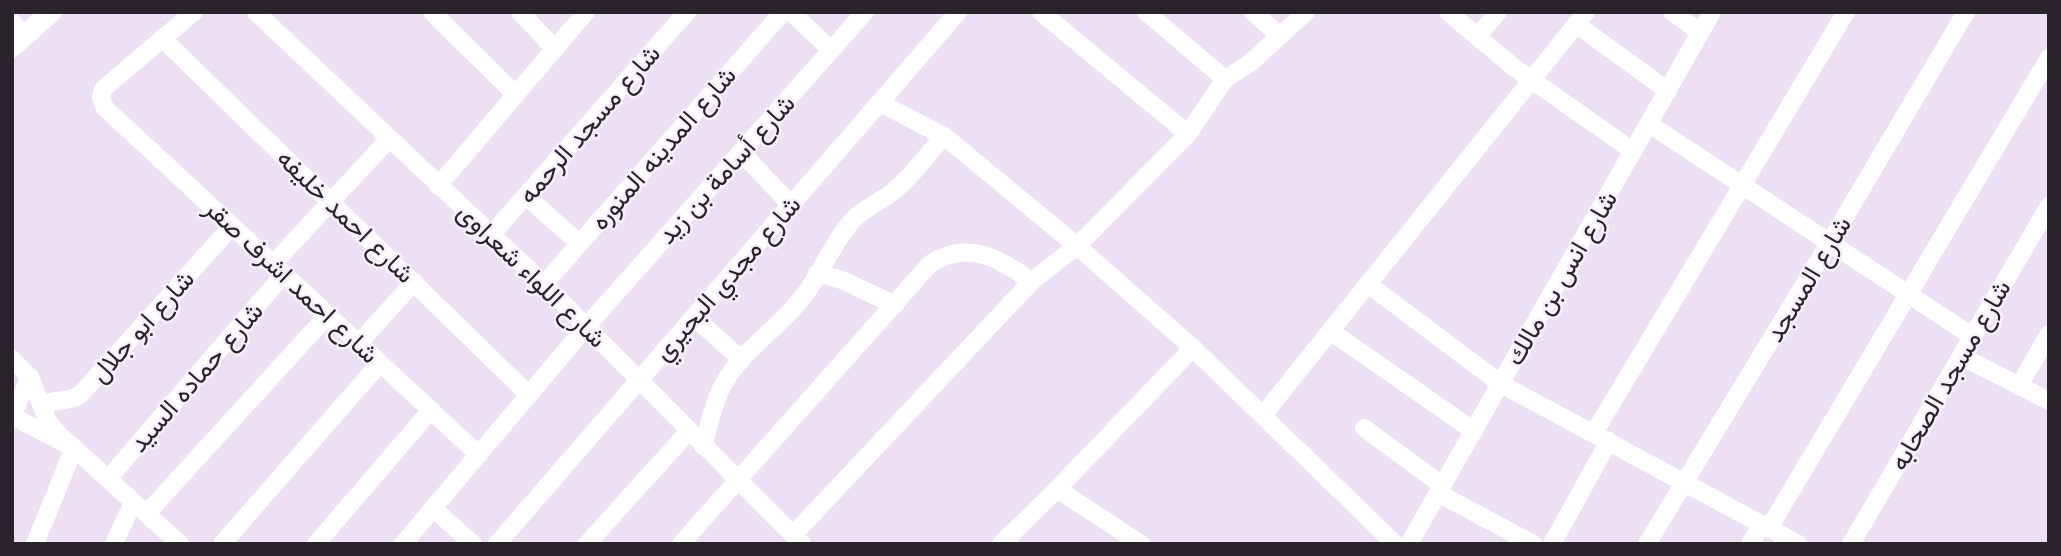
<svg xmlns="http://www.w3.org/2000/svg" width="2061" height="556" font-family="Mulish,Vazirmatn,sans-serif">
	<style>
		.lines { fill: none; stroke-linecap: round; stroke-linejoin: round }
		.minor { stroke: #fff; stroke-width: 18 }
		.tertiary { stroke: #fff; stroke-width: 21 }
		.labels { text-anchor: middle; stroke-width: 5; stroke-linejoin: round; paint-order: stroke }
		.street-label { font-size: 26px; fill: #29242c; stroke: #f7f0fc }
	</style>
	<rect width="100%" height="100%" fill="#ede0f5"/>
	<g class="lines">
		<g class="minor">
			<path d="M194 12 103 89 101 98 105 108 479 455"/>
			<path d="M256 12 544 284 802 544"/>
			<path d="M432 12 516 95"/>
			<path d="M520 12 555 49"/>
			<path d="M791 12 831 50"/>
			<path d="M1041 12 1188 134"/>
			<path d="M1146 12 1225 79"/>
			<path d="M1253 12 1280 36"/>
			<path d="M1448 12 1516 69 1633 151"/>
			<path d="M1672 12 1700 32"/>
			<path d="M12 22 25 35"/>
			<path d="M1576 24 1668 91"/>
			<path d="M1477 37 1498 12"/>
			<path d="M162 38 529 395"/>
			<path d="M880 103 944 136 1077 246 1193 348 1395 544"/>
			<path d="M1649 124 1972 336"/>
			<path d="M741 152 791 205"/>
			<path d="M438 186 586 12"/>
			<path d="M526 196 579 243"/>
			<path d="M491 235 687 12"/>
			<path d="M273 264 389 139"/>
			<path d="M817 273 842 280 895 305"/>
			<path d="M544 284 783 12"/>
			<path d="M1368 284 1501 384 1798 544"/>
			<path d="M694 317 742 360"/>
			<path d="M1330 331 1474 431"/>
			<path d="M359 343 414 282"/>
			<path d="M1961 356 2049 401"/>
			<path d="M12 359 30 377 47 419 56 432 180 544"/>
			<path d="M2019 386 2049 334"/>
			<path d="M42 405C55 398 68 403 80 395L232 226"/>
			<path d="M12 415 30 377"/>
			<path d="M1263 415 1586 12"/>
			<path d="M12 416 74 448 35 544"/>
			<path d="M1364 428 1443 486"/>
			<path d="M1594 433 1846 12"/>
			<path d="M703 446C709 426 713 403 723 385 742 350 778 329 802 298 821 275 831 245 851 222 862 209 876 204 890 194 910 179 927 155 944 136"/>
			<path d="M108 479 284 274"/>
			<path d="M1057 489 1141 544"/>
			<path d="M1438 493 1533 544"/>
			<path d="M433 508 473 544"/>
			<path d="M147 513 328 315"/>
			<path d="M1769 528 2049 58"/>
			<path d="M793 535 1032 281 1077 246 1188 134 1225 79 1250 63 1306 12"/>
			<path d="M114 544 133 502"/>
			<path d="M222 544 380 363"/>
			<path d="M316 544 431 410"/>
			<path d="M403 544 586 327 865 12"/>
			<path d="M497 544 958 12"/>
			<path d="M587 544 689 431"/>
			<path d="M681 544 930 264C969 239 998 259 1032 281"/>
			<path d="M1001 544 1057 489 1193 348"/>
			<path d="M1409 544 1712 12"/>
			<path d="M1552 544 1609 441"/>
			<path d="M1647 544 1830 242 1966 12"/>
			<path d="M1750 544 1762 524"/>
			<path d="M1851 544 2049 206"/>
		</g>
		<path class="tertiary" d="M12 47 51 12"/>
	</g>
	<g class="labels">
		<g class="street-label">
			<text transform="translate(589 124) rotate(-49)" y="9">شارع مسجد الرحمه</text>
			<text transform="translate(663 148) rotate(-49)" y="9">شارع المدينه المنوره</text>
			<text transform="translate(726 169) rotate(-48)" y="9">شارع أسامة بن زيد</text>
			<text transform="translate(346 216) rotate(44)" y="9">شارع احمد خليفه</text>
			<text transform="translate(532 275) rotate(44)" y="9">شارع اللواء شعراوى</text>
			<text transform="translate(727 278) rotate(-49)" y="9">شارع مجدي البحيري</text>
			<text transform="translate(1561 278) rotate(-60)" y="9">شارع انس بن مالك</text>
			<text transform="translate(1808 279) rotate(-59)" y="9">شارع المسجد</text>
			<text transform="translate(292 281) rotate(43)" y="9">شارع احمد اشرف صقر</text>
			<text transform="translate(142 326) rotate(-48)" y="9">شارع ابو جلال</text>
			<text transform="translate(1950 375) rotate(-60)" y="9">شارع مسجد الصحابه</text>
			<text transform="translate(196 377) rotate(-49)" y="9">شارع حماده السيد</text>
		</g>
	</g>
	<rect width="2061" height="556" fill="none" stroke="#29242c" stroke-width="28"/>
</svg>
